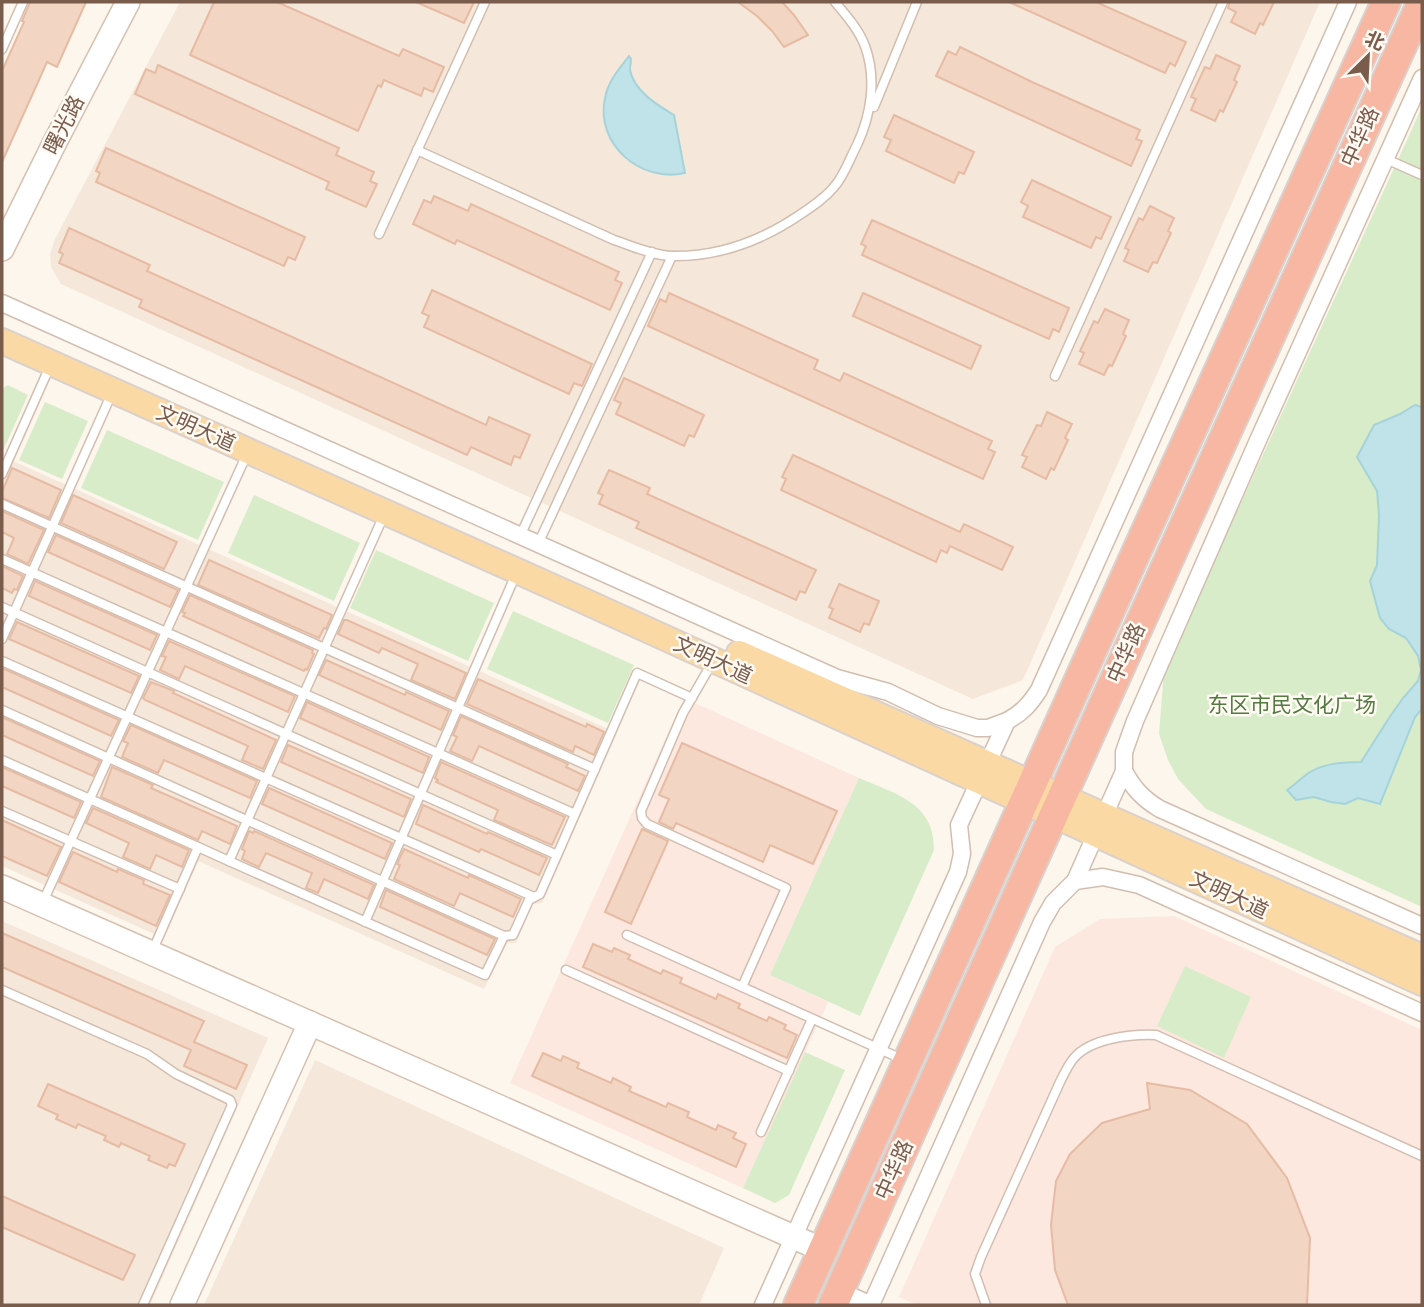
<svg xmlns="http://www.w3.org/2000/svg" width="1424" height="1307" font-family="Signika,'Noto Sans SC',sans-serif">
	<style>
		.residential { fill: #f5e8da }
		.commercial { fill: #fde8e0 }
		.green { fill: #d8ecc9 }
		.water { fill: #bfe3e8; stroke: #a5d3da; stroke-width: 2 }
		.building { fill: #f3d5c3; stroke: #e6bba3; stroke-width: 2 }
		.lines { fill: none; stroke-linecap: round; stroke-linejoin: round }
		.lane-casing { stroke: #d1beb0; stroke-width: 11 }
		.street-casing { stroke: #d1beb0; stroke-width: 19 }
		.secondary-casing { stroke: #d6c0b0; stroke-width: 26 }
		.primary-casing { stroke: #dad1cd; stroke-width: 28 }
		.highway-casing { stroke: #dad1cd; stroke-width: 32 }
		.lane { stroke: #fff; stroke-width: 8 }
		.street { stroke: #fff; stroke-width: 16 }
		.secondary { stroke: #fff; stroke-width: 23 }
		.primary { stroke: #fbd9a5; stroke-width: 24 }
		.highway { stroke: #f7b7a3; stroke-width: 28 }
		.labels { text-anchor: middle; stroke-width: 5; stroke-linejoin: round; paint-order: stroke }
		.street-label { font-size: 21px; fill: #7a5c4d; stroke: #fffaf3 }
		.park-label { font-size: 21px; fill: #537a41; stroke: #fffaf3 }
	</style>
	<rect width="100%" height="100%" fill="#fdf6ec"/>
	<g class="residential">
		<path d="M180 2H1320L1023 680 973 699 61 284 51 267 50 254 55 239Z"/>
		<path d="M2 456 617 733 542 903 533 904 516 943H507L484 989 198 861 163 938 2 866Z"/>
		<path d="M2 921 268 1038 150 1305H2Z"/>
		<path d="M315 1060 724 1248 699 1305H204Z"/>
	</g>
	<g class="commercial">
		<path d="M684 698 859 778 770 975 828 1002 743 1188 510 1083Z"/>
		<path d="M1174 916 1422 1030V1305H917L899 1297 1055 947 1100 919Z"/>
	</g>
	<g class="green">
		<path d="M1422 107V907L1206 809 1178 779 1168 760 1159 734 1164 671Z"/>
		<path d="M8 385 28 395 2 453V389Z"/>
		<path d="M45 402 88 421 62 479 19 460Z"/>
		<path d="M107 430 224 482 198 540 81 488Z"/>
		<path d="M254 495 360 543 334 601 228 553Z"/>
		<path d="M376 550 494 603 468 661 350 608Z"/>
		<path d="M513 611 634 665 608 723 487 669Z"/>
		<path d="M859 778C896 794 935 803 934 850L860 1016 770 975Z"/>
		<path d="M1185 966 1251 997 1224 1058 1157 1026Z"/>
		<path d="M805 1052 845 1070 789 1195 775 1203 743 1188Z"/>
	</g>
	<g class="water">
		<path d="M629 56 631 59C631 62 630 66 630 70 634 91 657 105 674 115L685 173C641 183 595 145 605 98 608 81 619 69 629 56Z"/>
		<path d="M1415 405 1422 407V709L1415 717 1380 804 1358 798 1345 804 1331 802 1314 797 1296 800 1287 790C1295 785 1302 777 1310 772 1325 763 1344 762 1361 762L1389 718 1403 698 1418 681 1421 670 1418 656 1406 638 1389 629 1380 618 1370 581 1377 565 1379 515 1377 491 1357 457 1374 425 1400 414Z"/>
	</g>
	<g class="building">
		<path d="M30 2H86L57 67 47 62 2 162V71L24 22 22 21Z"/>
		<path d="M214 2H277L399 56 403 49 444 67 433 92 424 88 421 96 384 80 381 87 378 85 358 131 190 55Z"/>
		<path d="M416 2H474L464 23Z"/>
		<path d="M738 2H782L794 15 808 35 784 47 772 31 757 16Z"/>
		<path d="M1009 2H1096L1186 42 1175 66 1170 63 1165 73Z"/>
		<path d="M1230 2H1229H1274L1263 25 1260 23 1255 34 1231 22 1236 12 1228 8Z"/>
		<path d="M960 47 1032 82 1140 130 1136 139 1142 141 1131 166 936 76 948 51 956 55Z"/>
		<path d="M1216 55 1240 66 1234 80 1237 82 1223 112 1220 110 1215 121 1191 110 1196 99 1191 97 1205 67 1210 69Z"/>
		<path d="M158 65 339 148 336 155 374 172 370 181 377 184 366 207 326 189 329 182 135 94 146 69 155 73Z"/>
		<path d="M894 115 974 152 964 174 959 172 954 183 886 151 891 140 884 137Z"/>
		<path d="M106 148 305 237 295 260 288 257 284 266 96 182 100 173 96 171Z"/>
		<path d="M1032 180 1111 217 1101 239 1096 237 1091 248 1023 217 1028 206 1021 202Z"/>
		<path d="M434 196 468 211 471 204 619 272 615 280 622 283 610 310 457 240 455 244 413 224 424 200 431 203Z"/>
		<path d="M1150 206 1174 218 1168 231 1171 233 1157 263 1153 262 1148 272 1124 261 1129 250 1125 248 1139 218 1143 220Z"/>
		<path d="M872 220 1069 308 1059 332 1053 329 1049 339 862 255 866 246 861 244Z"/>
		<path d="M69 228 150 265 147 271 486 425 489 417 530 435 520 458 514 456 511 465 471 447 467 455 139 307 142 300 59 263 63 254 59 252Z"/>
		<path d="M432 290 592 364 582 386 574 383 569 394 424 327 429 316 422 313Z"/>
		<path d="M669 293 818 360 814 369 840 381 844 373 992 441 988 449 995 452 983 479 648 326 660 299 666 302Z"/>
		<path d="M863 293 981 346 971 369 853 316Z"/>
		<path d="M1105 309 1129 320 1123 334 1126 336 1112 366 1109 365 1104 375 1079 364 1084 353 1080 351 1094 321 1098 323Z"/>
		<path d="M624 378 704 415 694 437 689 435 684 446 616 414 621 403 614 400Z"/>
		<path d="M1047 412 1072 424 1065 438 1068 440 1054 470 1051 468 1046 479 1022 467 1027 457 1022 455 1037 425 1041 426Z"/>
		<path d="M793 455 960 532 964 524 1013 547 1002 570 950 546 947 553 941 550 936 562 781 490 786 479 782 477Z"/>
		<path d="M12 468 61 490 49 518 2 498V492Z"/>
		<path d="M609 470 650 488 647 494 816 570 805 593 800 591 796 600 636 528 639 522 599 504 603 495 598 493Z"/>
		<path d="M73 495 177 542 164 569 61 523Z"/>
		<path d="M2 511 44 530 28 564 7 554 14 538 2 532Z"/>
		<path d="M56 535 178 590 170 607 48 552Z"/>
		<path d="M209 560 332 615 326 629 324 628 319 638 198 585Z"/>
		<path d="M2 566 23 576 17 590 14 589 12 593 2 588Z"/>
		<path d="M35 581 157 635 150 650 29 596Z"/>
		<path d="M839 584 879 601 869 625 864 623 860 632 829 618 833 609 829 607Z"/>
		<path d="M190 595 313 650 312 653 314 654 307 670 305 669 304 671 183 616 185 613 182 612Z"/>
		<path d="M344 620H347L466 673 455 699 411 680 418 664 382 648 379 653 338 634Z"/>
		<path d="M17 622 139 676 131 693 9 639Z"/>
		<path d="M169 641 295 696 288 712 185 666 179 679 160 670 166 657 162 656Z"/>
		<path d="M326 660 405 695 406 692 449 711 441 730 319 675Z"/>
		<path d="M2 668 119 720 111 736 2 687Z"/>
		<path d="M478 679 586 727 587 724 604 732 594 755 575 746 573 752 467 704Z"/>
		<path d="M151 682 174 691 173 693 276 740 263 769 242 760 248 746 145 700 143 698Z"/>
		<path d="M307 702 429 757 423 773 302 719 300 718Z"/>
		<path d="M461 716 568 764 566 767 585 776 578 791 479 746 472 761 450 751 457 737 453 735Z"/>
		<path d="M2 717 100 761 93 776 2 735Z"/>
		<path d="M131 725 257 781 250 798 164 760 158 773 122 757 128 743 123 741Z"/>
		<path d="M682 743 837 811 813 864 770 845 763 862 676 823 673 829 659 822 669 799 659 795Z"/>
		<path d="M288 745 411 799 404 817 281 762Z"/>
		<path d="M441 762 565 817 552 845 494 820 498 810 436 782 438 780 435 778Z"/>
		<path d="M2 767 81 802 74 818 2 786Z"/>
		<path d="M112 767 153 785 151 788 237 826 230 844 202 831 198 840 101 797Z"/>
		<path d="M269 788 392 843 385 859 262 804Z"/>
		<path d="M423 805 487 834 488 832 547 858 539 875 481 849 479 852 416 824Z"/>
		<path d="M93 808 189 850 182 867 156 855 150 869 123 857 129 843 86 823Z"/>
		<path d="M2 820 61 847 47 876 2 856Z"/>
		<path d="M642 829 668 841 631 924 605 912Z"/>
		<path d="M249 831 253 833 254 831 374 885 368 899 324 879 318 893 306 888 312 873 266 853 259 867 242 859 245 851 242 849Z"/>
		<path d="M404 849 468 878 469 875 521 899 513 917 460 893 454 906 394 879 400 865 397 864Z"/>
		<path d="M73 852 117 872 118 869 144 880 143 884 170 895 156 926 59 882Z"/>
		<path d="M386 890 495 939 487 955 380 907Z"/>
		<path d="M2 933 204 1021 194 1042 247 1065 236 1089 184 1066 191 1050 2 967Z"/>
		<path d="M593 944 612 952 614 948 630 955 628 959 661 974 663 970 682 978 680 983 716 999 718 994 740 1004 738 1008 767 1021 769 1017 786 1025 784 1029 797 1035 787 1058 583 967Z"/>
		<path d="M543 1053 561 1061 563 1056 579 1063 577 1068 611 1083 613 1078 631 1087 629 1091 666 1107 668 1103 689 1112 687 1117 716 1130 718 1125 736 1133 733 1138 746 1144 736 1167 532 1076Z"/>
		<path d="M1147 1083 1190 1090 1247 1124 1287 1178 1310 1238 1307 1305H1068L1055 1270 1051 1225 1056 1181 1070 1154 1102 1123 1150 1109Z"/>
		<path d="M48 1084 185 1144 175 1166 169 1164 167 1168 148 1160 150 1156 121 1143 119 1147 104 1140 106 1136 78 1124 76 1128 56 1119 58 1115 38 1106Z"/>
		<path d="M2 1196 135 1255 123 1280 2 1227Z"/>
	</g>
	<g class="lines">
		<g class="lane-casing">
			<g id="lane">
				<path d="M2 49 23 2"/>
				<path d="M874 107 917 2"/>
				<path d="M417 150 614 240C632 246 652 255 671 256 718 257 763 240 801 214 813 206 825 198 834 187 844 176 850 158 857 145 871 115 877 79 865 46 859 30 846 15 835 2"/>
				<path d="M1386 159 1422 175"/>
				<path d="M379 234 485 2"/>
				<path d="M1055 376 1223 2"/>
				<path d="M2 474 50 366"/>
				<path d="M2 504 595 769"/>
				<path d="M384 515 229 861 485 975 504 936 513 935 529 900 540 894 637 673 692 698"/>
				<path d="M520 536 652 252"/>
				<path d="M538 544 672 256"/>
				<path d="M2 559 575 814"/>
				<path d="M2 607 557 855"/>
				<path d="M2 639 112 393"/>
				<path d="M2 661 534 897"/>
				<path d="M712 663 683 713 641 811 642 818 647 824 786 888 742 987"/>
				<path d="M2 710 504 936"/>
				<path d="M2 760 198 847"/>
				<path d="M2 811 180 889"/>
				<path d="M42 904 247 454"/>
				<path d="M365 922 516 574"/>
				<path d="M627 935 904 1060"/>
				<path d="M152 952 198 847 229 861"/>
				<path d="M566 970 789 1071"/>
				<path d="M2 990 147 1054 176 1074 230 1100 232 1105 143 1305"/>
				<path d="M761 1132 812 1019"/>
				<path d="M986 1305 975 1274 981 1257 1060 1082C1064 1074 1068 1065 1074 1058 1091 1038 1132 1034 1156 1035L1422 1156"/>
			</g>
		</g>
		<g class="street-casing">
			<g id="street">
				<path d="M2 303 837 678 888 692 938 716 977 728H988L1007 721"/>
				<path d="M1124 771C1133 788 1143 799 1160 809L1422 926"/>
				<path d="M1075 881 1103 877 1139 885 1422 1013"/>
				<path d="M840 1291 872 1305"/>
				<path d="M763 1305 958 872 962 854 959 825 1007 721C1022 713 1030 704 1039 690L1348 2"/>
				<path d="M871 1305 1042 922 1053 903 1075 881 1124 771V752L1135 721 1259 438 1422 78"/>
			</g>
		</g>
		<g class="secondary-casing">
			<g id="secondary">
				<path d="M2 249 54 144 128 2"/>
				<path d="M2 887 823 1250"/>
				<path d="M182 1305 310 1023"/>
			</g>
		</g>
		<g class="primary-casing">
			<g id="primary">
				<path d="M2 341 582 600 1422 983"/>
				<path d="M739 653 1422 957"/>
			</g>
		</g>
		<g class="highway-casing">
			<g id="highway">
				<path d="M798 1305 1135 555 1386 2"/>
				<path d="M833 1305 1165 568 1422 2"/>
			</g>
		</g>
		<use href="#lane" class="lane"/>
		<use href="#street" class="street"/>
		<use href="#secondary" class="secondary"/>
		<use href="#primary" class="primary"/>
		<use href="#highway" class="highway"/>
	</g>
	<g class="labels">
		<g class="street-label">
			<text transform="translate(64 125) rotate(-63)" y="7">曙光路</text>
			<text transform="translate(1360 137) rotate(-66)" y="7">中华路</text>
			<text transform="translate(196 428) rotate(24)" y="7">文明大道</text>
			<text transform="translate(1126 653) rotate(-66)" y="7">中华路</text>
			<text transform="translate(713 660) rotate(25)" y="7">文明大道</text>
			<text transform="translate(1229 895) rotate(25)" y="7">文明大道</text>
			<text transform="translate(894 1170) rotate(-66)" y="7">中华路</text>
		</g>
		<g class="park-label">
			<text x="1292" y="712">东区市民文化广场</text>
		</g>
	</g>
	<rect width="1424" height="1307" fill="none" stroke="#7a5c4d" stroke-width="7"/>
	<g transform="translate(1368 56) rotate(24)" stroke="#fffaf3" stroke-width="5" paint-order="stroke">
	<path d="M0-5L12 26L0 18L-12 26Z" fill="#7a5c4d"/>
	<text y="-10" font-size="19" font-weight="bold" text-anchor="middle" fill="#7a5c4d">北</text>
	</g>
</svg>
